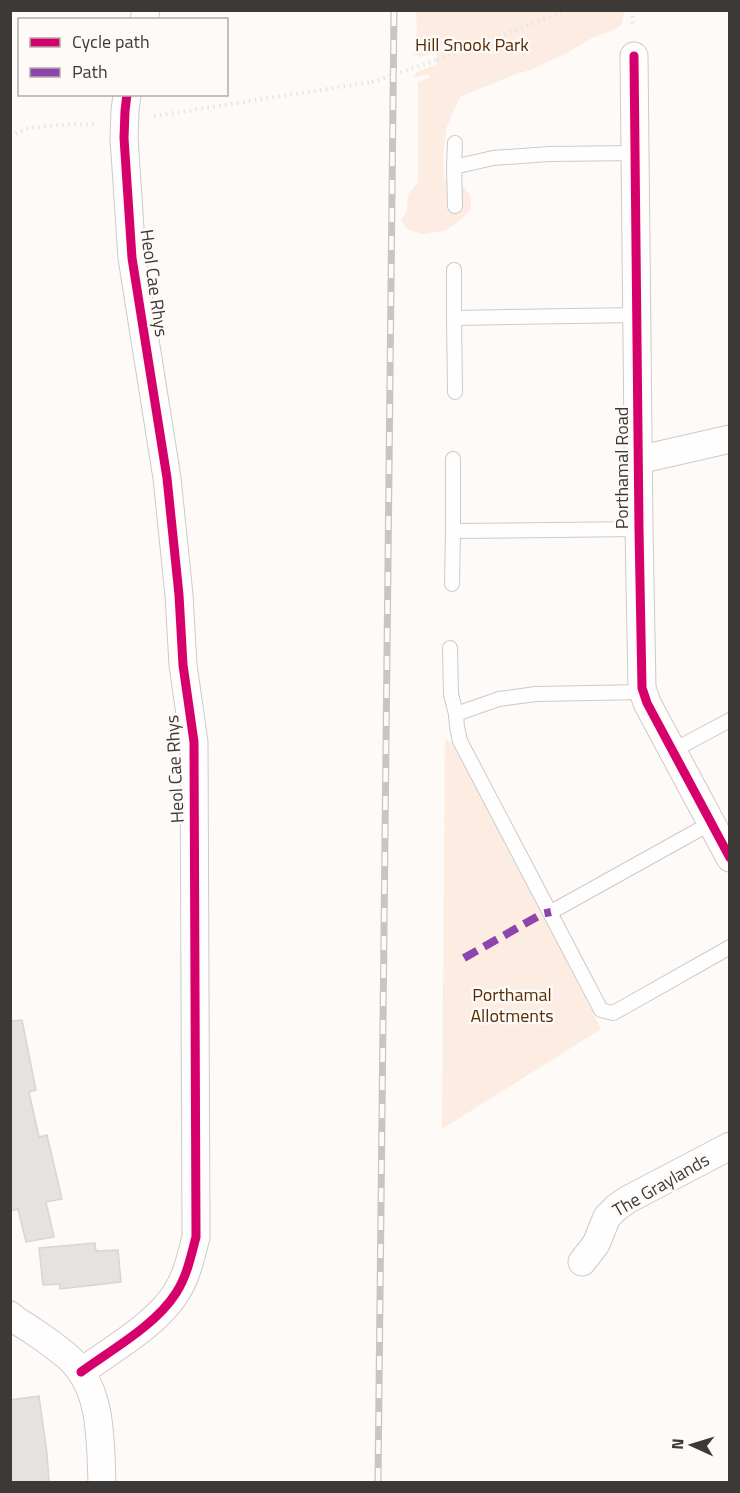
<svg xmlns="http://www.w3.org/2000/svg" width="740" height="1493" font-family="'Titillium Web',sans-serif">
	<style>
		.green { fill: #fcece1 }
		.building { fill: #e5e2e0; stroke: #d8d5d3; stroke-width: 1.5 }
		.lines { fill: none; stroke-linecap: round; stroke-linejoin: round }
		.lane-casing { stroke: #cdcac8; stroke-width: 16 }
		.street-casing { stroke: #cdcac8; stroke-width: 29 }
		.path { stroke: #e5e5e4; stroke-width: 4; stroke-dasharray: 1.5 4.5; stroke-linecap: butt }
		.lane { stroke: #fffefe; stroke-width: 14 }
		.street { stroke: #fffefe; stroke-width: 27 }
		.rail-casing { stroke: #c7c6c6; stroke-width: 7 }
		.rail { stroke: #fefaf7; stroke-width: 4.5; stroke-dasharray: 14; stroke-linecap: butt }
		.path-bridge { stroke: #e5e5e4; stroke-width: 4; stroke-dasharray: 1.5 4.5; stroke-linecap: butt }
		.quiet { stroke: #8e44ad; stroke-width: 8; stroke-dasharray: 15 8; stroke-linecap: butt }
		.cycleway-casing { stroke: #fefaf7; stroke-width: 13 }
		.cycleway { stroke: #d6006c; stroke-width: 9 }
		.labels { text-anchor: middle; stroke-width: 5; stroke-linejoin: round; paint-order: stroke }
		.park-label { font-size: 18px; fill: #562c03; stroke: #fefaf7 }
		.street-label { font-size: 18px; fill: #3c3936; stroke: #fefaf7 }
	</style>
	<rect width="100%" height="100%" fill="#fdfaf8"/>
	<g class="green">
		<path d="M416 11H629L624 13 622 24 614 30 592 38 567 53 530 70 513 75 460 97 447 126 443 154 444 179H457L471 196V209L462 219 447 230 423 234 409 230 401 221 407 211 408 195 418 182V82L430 77 428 74 414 78 415 73 437 64V52L420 57 413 54 417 31Z"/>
		<path d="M445 740 450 741 473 778 601 1029 442 1129Z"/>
	</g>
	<g class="building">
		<path d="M22 1020 36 1090 29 1092 39 1137 47 1135 62 1199 46 1202 54 1237 26 1242 18 1209 10 1211V1021Z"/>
		<path d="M95 1243 96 1251 118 1250 121 1282 60 1289V1284L43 1285 39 1248Z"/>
		<path d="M39 1396 47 1453 49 1482H10V1400Z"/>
	</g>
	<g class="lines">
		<g class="lane-casing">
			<g id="lane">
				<path d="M454 167 455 143"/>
				<path d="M455 206 454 167 493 158 549 154 636 153"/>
				<path d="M454 270V318"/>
				<path d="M455 392 454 318 637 315"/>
				<path d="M453 459V531"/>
				<path d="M452 584 453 531 639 529"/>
				<path d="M450 648 451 694 456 714"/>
				<path d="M644 692 536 694 499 699 456 714 457 727 460 741 601 1010 613 1013 624 1007 730 947"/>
				<path d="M672 751 730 720"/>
				<path d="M551 912 711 823"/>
			</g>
		</g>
		<g class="street-casing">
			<g id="street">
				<path d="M144 20 146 10"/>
				<path d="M634 56 639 529 642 688 647 703 730 858"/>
				<path d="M638 460 730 439"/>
				<path d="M582 1262 596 1244 607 1217 616 1208 627 1200 730 1146"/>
				<path d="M10 1315C17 1322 26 1326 33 1331 45 1339 56 1347 67 1356 103 1388 100 1439 102 1482"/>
				<path d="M81 1372C111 1350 156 1325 176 1293 187 1276 191 1256 196 1237L194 742 183 665 179 595 167 478 132 258 124 138 125 111 127 94"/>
			</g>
		</g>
		<g class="path">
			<path d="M632 10 633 28"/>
			<path d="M437 60 568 10"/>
			<path d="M154 116 372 82"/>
			<path d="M10 136 29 128 59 125 96 124"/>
		</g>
		<use href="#lane" class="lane"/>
		<use href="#street" class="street"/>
		<g class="rail-casing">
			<path id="rail" d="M378 1482 394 10"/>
		</g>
		<use href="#rail" class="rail"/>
		<path class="path-bridge" d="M372 82 437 60"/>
		<path class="quiet" d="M464 958 542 914 551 912"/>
		<g class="cycleway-casing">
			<g id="cycleway">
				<path d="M634 56 639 529 642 688 647 703 730 858"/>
				<path d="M81 1372C111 1350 156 1325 176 1293 187 1276 191 1256 196 1237L194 742 183 665 179 595 167 478 132 258 124 138 125 111 127 94"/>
			</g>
		</g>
		<use href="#cycleway" class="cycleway"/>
	</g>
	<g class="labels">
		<g class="park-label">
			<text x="472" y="51">Hill Snook Park</text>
			<text x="512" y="1001">Porthamal<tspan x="512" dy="21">Allotments</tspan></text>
		</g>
		<g class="street-label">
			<text transform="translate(154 283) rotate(82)" y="6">Heol Cae Rhys</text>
			<text transform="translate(622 468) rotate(-90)" y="6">Porthamal Road</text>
			<text transform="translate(175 769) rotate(-93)" y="6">Heol Cae Rhys</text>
			<text transform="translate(661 1185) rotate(-30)" y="6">The Graylands</text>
		</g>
	</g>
	<rect width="740" height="1493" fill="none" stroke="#3c3936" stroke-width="24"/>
	<rect x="18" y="18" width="210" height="78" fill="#fefaf7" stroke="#b0adaa" stroke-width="1.5"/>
	<rect x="30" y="38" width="30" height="9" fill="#d6006c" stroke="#b0adaa" stroke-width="1.5"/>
	<text x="72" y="48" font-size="18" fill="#3c3936">Cycle path</text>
	<rect x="30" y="68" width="30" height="9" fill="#8e44ad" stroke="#b0adaa" stroke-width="1.5"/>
	<text x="72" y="78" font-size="18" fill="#3c3936">Path</text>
	<g transform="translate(692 1445) rotate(274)" stroke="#fefaf7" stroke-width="4.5" paint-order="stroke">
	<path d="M0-4.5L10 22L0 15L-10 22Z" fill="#3c3936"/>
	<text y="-9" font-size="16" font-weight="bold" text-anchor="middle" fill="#3c3936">N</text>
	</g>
</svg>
